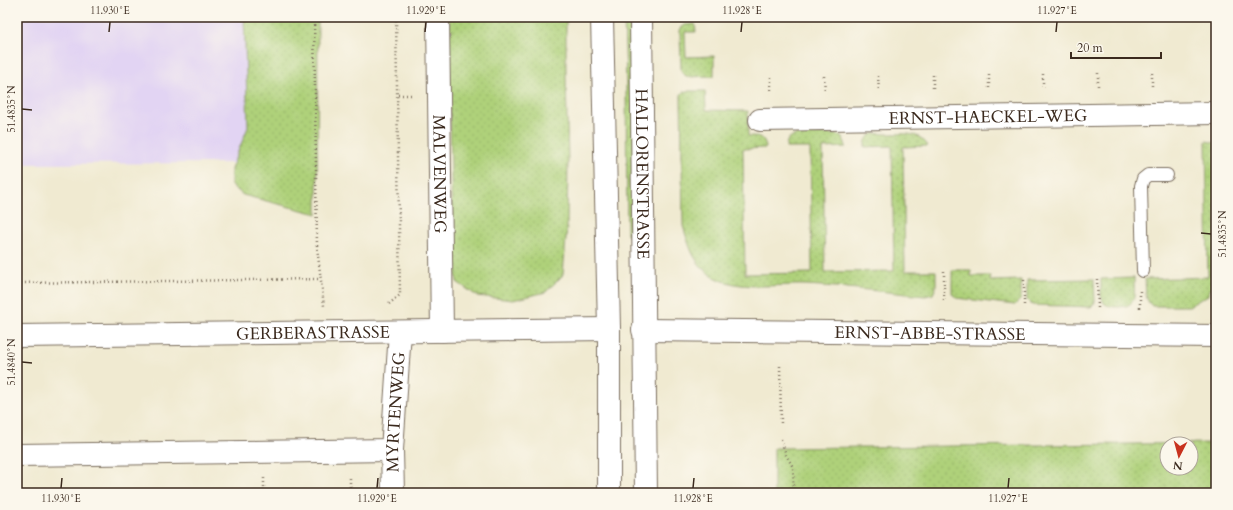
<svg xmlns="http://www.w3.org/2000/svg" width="1233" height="510" font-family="Cardo,serif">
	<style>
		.built { fill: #e2d4f3 }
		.grass { fill: url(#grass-dots); stroke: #757e4c; fill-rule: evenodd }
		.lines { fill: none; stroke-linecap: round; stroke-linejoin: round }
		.lane-casing { stroke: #7a6d5d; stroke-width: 14 }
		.street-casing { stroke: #7a6d5d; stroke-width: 24 }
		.secondary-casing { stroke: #7a6d5d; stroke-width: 24 }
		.path { stroke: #7a6d5d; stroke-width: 2.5; stroke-dasharray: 1 3; stroke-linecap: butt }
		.lane { stroke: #fff; stroke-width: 12 }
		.street { stroke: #fff; stroke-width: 22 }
		.secondary { stroke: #fff; stroke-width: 22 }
		.ticks { fill: none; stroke: #3b2a1e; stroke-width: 1.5 }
		.labels { text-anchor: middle; stroke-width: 3; stroke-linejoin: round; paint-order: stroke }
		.street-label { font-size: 17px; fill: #3b2a1e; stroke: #fbf7ec }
		.neatline { fill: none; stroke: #3b2a1e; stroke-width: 1.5 }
		.ticks-label { font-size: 10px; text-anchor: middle; fill: #3b2a1e }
	</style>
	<defs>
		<pattern id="grass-dots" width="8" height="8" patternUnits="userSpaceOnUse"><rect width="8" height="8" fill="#afd17a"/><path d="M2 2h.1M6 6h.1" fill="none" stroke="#97b469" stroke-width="1.8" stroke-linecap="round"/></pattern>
	</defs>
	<rect width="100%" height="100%" fill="#fbf7ec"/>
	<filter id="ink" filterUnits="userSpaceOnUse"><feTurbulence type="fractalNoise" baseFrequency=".025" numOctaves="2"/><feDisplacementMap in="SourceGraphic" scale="8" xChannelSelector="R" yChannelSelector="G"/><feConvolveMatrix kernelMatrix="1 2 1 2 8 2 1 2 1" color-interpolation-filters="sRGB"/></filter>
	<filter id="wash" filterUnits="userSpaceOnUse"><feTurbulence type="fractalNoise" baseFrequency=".012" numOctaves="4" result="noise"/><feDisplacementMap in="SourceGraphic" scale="16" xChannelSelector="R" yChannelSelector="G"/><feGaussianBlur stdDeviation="0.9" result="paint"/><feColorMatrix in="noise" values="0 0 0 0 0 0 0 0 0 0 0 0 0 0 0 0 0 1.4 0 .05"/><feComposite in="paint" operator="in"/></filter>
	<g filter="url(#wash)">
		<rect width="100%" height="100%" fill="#f0ead1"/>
		<path class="built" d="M17 17H244L248 127 234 163 17 164Z"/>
		<g class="grass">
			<path d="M244 17H318L317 214 243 195 231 185V169L248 127Z"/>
			<path d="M449 17H566V77L568 161 567 226 563 275 546 292 513 300 477 296 457 282 452 250Z"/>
			<path d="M624 17H633L636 234 627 235 626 80Z"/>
			<path d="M695 24 696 32H685L686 57 714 56V76L688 77 683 74 681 70 680 29 685 25Z"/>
			<path d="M686 91H705L706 110 748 111V136C758 136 765 136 766 148L743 149 745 274 812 273 810 148H786C786 141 788 137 796 135 804 135 830 133 837 135 843 137 845 141 846 147L823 148 825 272 894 271 892 146 865 147C865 142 867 136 873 134 877 133 884 134 888 134 904 134 919 131 928 146L903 147 905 271H936V287L933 294 925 296C886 292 846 287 806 285 776 284 737 292 711 275 693 263 689 245 683 226L681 95 683 92Z"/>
			<path d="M1206 141 1216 143V289H1209L1208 295 1189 306H1152C1144 300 1146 288 1145 279L1208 277Z"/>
			<path d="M952 270H971V276H990V281L1021 280V299L1015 305 956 298 952 293Z"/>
			<path d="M1134 278C1134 292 1138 307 1119 307 1113 307 1109 307 1104 303L1101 296V279Z"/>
			<path d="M1094 279 1095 301 1094 304 1091 307 1032 305 1027 300V280Z"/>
			<path d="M1216 443V493H774V448ZM1167 444H1191V468H1167Z"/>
		</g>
	</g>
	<g filter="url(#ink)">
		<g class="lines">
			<g class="lane-casing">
				<path id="lane" d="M1143 271 1141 186 1143 179 1148 175H1167"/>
			</g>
			<g class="street-casing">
				<g id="street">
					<path id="s1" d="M438 17 442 331"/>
					<path id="s2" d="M760 120 1216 113"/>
					<path id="s3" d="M643 330 1216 336"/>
					<path id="s4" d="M17 336 609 329"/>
					<path d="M17 455 392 450"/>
					<path id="s5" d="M393 493 392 450 400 332"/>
				</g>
			</g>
			<g class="secondary-casing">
				<g id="secondary">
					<path d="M602 17 609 329V493"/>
					<path id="s6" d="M641 17 646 493"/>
				</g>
			</g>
			<g class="path">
				<path d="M314 17 317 247 324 306"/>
				<path d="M1098 73V89"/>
				<path d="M1152 73V86"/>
				<path d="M1043 74V90"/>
				<path d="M933 75V91"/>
				<path d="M989 75V90"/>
				<path d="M824 76 825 92"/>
				<path d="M878 76 879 92"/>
				<path d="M771 77V92"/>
				<path d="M398 95H412"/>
				<path d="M944 271V303"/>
				<path d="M1097 279 1098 309"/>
				<path d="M1024 280V308"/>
				<path d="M17 283 320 279"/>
				<path d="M1140 291V308"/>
				<path d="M389 304 400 295 396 17"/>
				<path d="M780 366 781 425"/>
				<path d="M781 439 786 455 793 467 794 493"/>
				<path d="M264 478V493"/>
				<path d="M350 478V493"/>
			</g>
			<use href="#lane" class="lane"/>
			<use href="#street" class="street"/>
			<use href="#secondary" class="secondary"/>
		</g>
	</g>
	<path class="ticks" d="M109 32 110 22M425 32 426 22M741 32 742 22M1056 32 1057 22M22 109 32 110M1201 233 1211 234M22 362 32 363M61 488 62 478M377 488 378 478M693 488 694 478M1008 488 1009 478"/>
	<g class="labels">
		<g class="street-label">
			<text dy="6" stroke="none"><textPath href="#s2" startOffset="228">ERNST-HAECKEL-WEG</textPath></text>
			<text dy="6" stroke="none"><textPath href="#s1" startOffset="157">MALVENWEG</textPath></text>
			<text dy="6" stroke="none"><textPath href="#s6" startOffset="157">HALLORENSTRASSE</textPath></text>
			<text dy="6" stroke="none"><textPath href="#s4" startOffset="296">GERBERASTRASSE</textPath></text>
			<text dy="6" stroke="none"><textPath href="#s3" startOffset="287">ERNST-ABBE-STRASSE</textPath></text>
			<text dy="6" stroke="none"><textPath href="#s5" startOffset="81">MYRTENWEG</textPath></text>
		</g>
	</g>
	<rect width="1233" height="510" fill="none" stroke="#fbf7ec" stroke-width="44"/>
	<g transform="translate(1179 456) rotate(186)"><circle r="19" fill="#fbf7ec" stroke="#aea59a"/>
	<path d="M0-3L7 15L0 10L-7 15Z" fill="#c8321e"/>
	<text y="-6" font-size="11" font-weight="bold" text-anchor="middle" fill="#3b2a1e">N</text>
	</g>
	<path d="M1071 52v6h90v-6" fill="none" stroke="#3b2a1e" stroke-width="2"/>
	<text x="1077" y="52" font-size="12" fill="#3b2a1e" stroke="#fbf7ec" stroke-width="3" paint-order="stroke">20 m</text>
	<rect x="22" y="22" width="1189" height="466" class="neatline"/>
	<g class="ticks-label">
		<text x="110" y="14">11.930°E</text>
		<text x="426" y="14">11.929°E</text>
		<text x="742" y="14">11.928°E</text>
		<text x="1057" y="14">11.927°E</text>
		<text transform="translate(11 109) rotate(-90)" y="4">51.4835°N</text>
		<text transform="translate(1222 234) rotate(-90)" y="4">51.4835°N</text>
		<text transform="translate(11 362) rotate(-90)" y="4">51.4840°N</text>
		<text x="61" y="502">11.930°E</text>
		<text x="377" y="502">11.929°E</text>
		<text x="693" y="502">11.928°E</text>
		<text x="1008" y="502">11.927°E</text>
	</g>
</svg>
